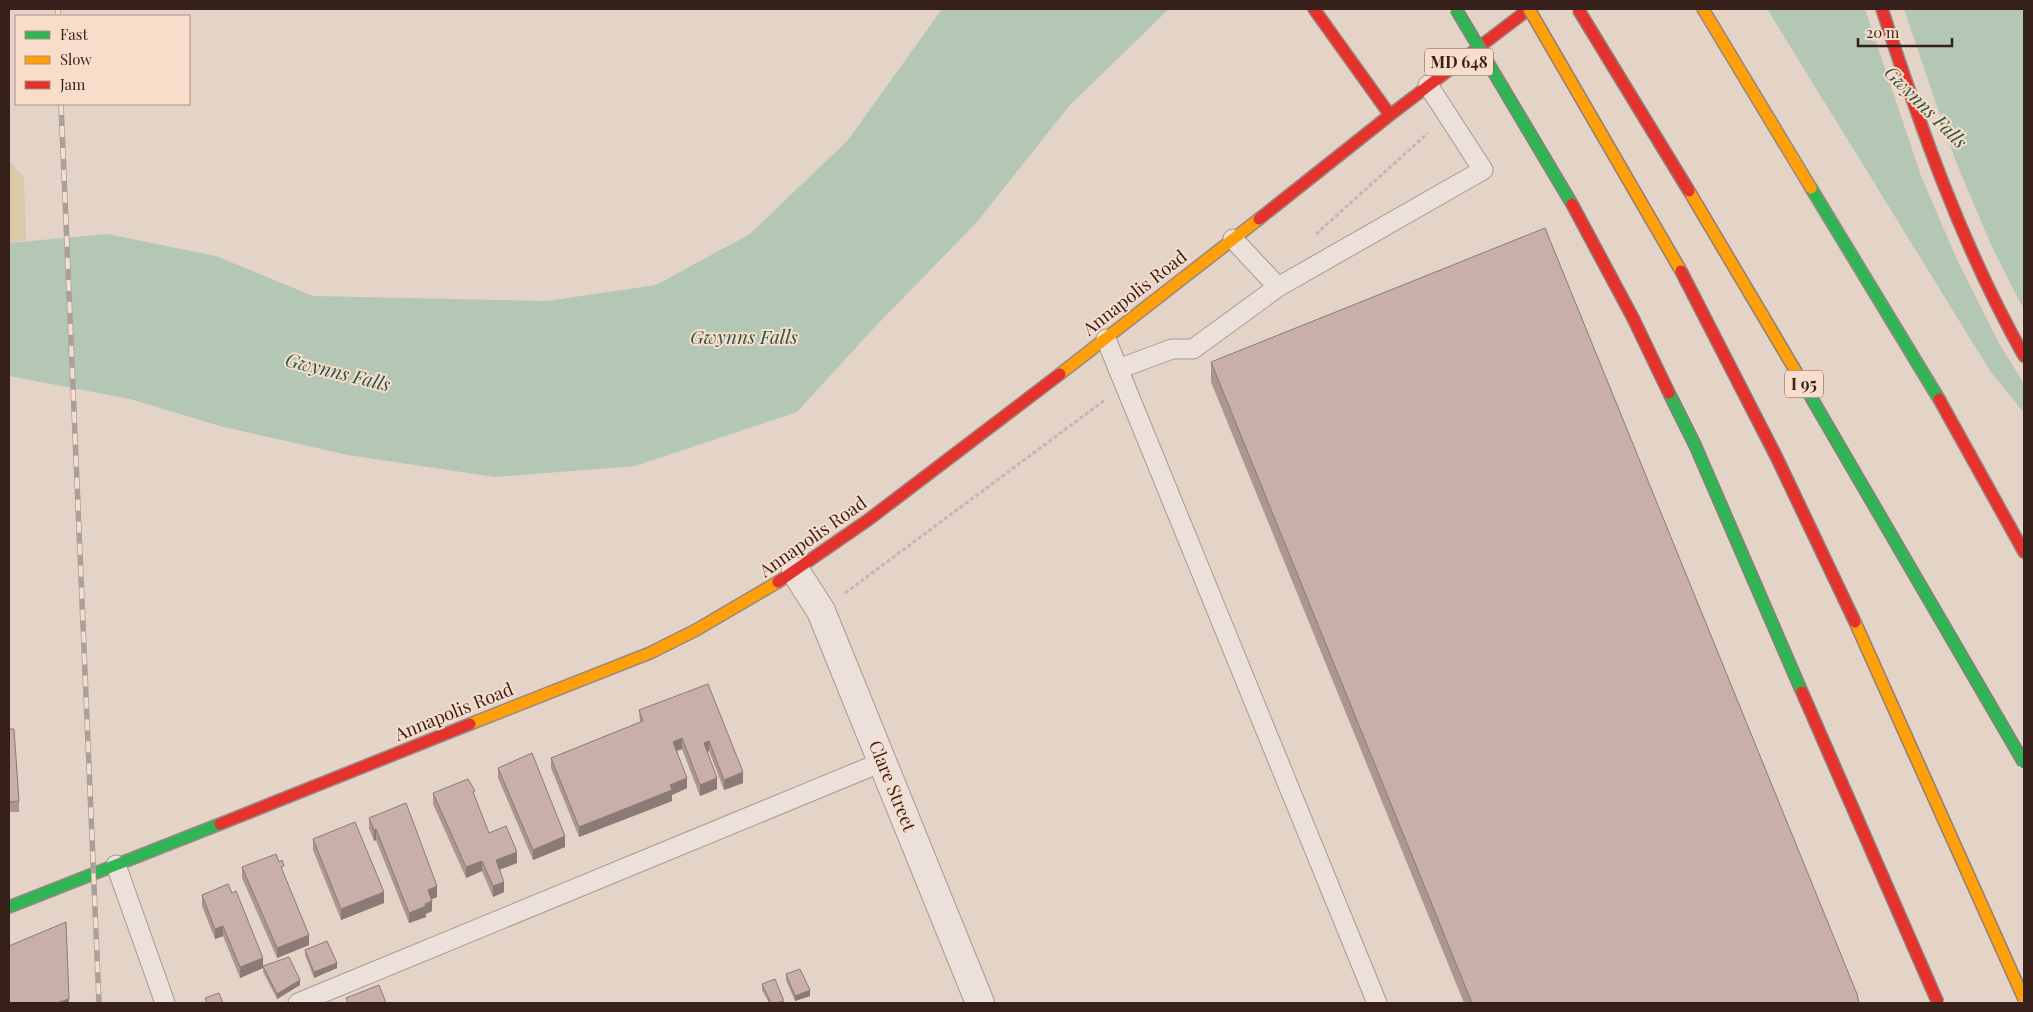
<svg xmlns="http://www.w3.org/2000/svg" width="2033" height="1012" font-family="'Playfair Display',serif">
	<style>
		.green { fill: #d9caa8 }
		.water { fill: #b4c7b5 }
		.pier { fill: #e4d3c7 }
		.lines { fill: none; stroke-linecap: round; stroke-linejoin: round }
		.lane-casing { stroke: #a99991; stroke-width: 21 }
		.street-casing { stroke: #a99991; stroke-width: 30 }
		.fast-casing { stroke: #988881; stroke-width: 14 }
		.slow-casing { stroke: #988881; stroke-width: 14 }
		.jam-casing { stroke: #988881; stroke-width: 14 }
		.path { stroke: #c4b7b1; stroke-width: 3; stroke-dasharray: 4 2.5; stroke-linecap: butt }
		.lane { stroke: #ece1da; stroke-width: 19 }
		.street { stroke: #ece1da; stroke-width: 28 }
		.fast { stroke: #30b455; stroke-width: 11 }
		.slow { stroke: #ff9f0a; stroke-width: 11 }
		.jam { stroke: #e5322d; stroke-width: 11 }
		.rail-casing { stroke: #aaa09b; stroke-width: 5.5 }
		.rail { stroke: #f8ddcb; stroke-width: 4; stroke-dasharray: 11; stroke-linecap: butt }
		.fast-bridge-casing { stroke: #8e7f78; stroke-width: 14; stroke-linecap: butt }
		.slow-bridge-casing { stroke: #8e7f78; stroke-width: 14; stroke-linecap: butt }
		.jam-bridge-casing { stroke: #8e7f78; stroke-width: 14; stroke-linecap: butt }
		.fast-bridge { stroke: #30b455; stroke-width: 11 }
		.slow-bridge { stroke: #ff9f0a; stroke-width: 11 }
		.jam-bridge { stroke: #e5322d; stroke-width: 11 }
		.wall { fill: #ac9690 }
		.shaded-wall { fill: #8c7a76 }
		.building { fill: #c8afa8; stroke: #8c7a76 }
		.labels { text-anchor: middle; stroke-width: 4; stroke-linejoin: round; paint-order: stroke }
		.shield { fill: #f8ddcb; stroke: #71584f; stroke-width: 1 }
		.shield-label { font-size: 16px; font-weight: bold; fill: #371f1a }
		.street-label { font-size: 18px; fill: #371f1a; stroke: #f8ddcb }
		.water-label { font-size: 19px; font-style: italic; fill: #275846; stroke: #f8ddcb }
	</style>
	<rect width="100%" height="100%" fill="#e4d3c7"/>
	<path class="green" d="M9 160 24 178 26 240 9 243Z"/>
	<g class="water">
		<path d="M942 9H1169L1069 106 977 222 871 331 797 412 635 466 495 477 348 455 220 426 130 399 9 376V243L107 234 216 256 313 296 547 301 656 285 750 234 848 140Z"/>
		<path d="M1718 9H2024V413L1987 367 1797 96Z"/>
	</g>
	<g class="pier">
		<path d="M1715 9H1767L2000 387 1795 98Z"/>
		<path d="M1865 9H1904L1956 162 1992 247 2024 310V384L1999 343 1959 264 1921 176Z"/>
	</g>
	<g class="lines">
		<g class="lane-casing">
			<g id="lane">
				<path d="M1233 239 1278 287 1483 170 1428 85"/>
				<path d="M1106 339 1377 1003"/>
				<path d="M1118 369 1172 349H1193L1278 287"/>
				<path d="M116 865 165 1003"/>
				<path d="M298 1003 882 762"/>
			</g>
		</g>
		<g class="street-casing">
			<path id="street" d="M796 572 821 611 980 1003"/>
		</g>
		<g class="fast-casing">
			<g id="fast">
				<path d="M1811 188 1939 399"/>
				<path d="M9 907 220 824"/>
			</g>
		</g>
		<g class="slow-casing">
			<g id="slow">
				<path d="M1703 9 1811 188"/>
				<path d="M1060 374 1259 219"/>
				<path d="M470 724 650 653 696 630 778 582"/>
			</g>
		</g>
		<g class="jam-casing">
			<g id="jam">
				<path d="M1314 9 1390 115 1529 9"/>
				<path d="M1882 9C1921 129 1962 246 2024 356"/>
				<path d="M1259 219 1390 115"/>
				<path d="M1939 399 2024 552"/>
				<path d="M778 582 868 520 1060 374"/>
				<path d="M220 824 470 724"/>
			</g>
		</g>
		<g class="path">
			<path d="M1316 234 1428 133"/>
			<path d="M845 593 1105 400"/>
		</g>
		<use href="#lane" class="lane"/>
		<use href="#street" class="street"/>
		<use href="#fast" class="fast"/>
		<use href="#slow" class="slow"/>
		<use href="#jam" class="jam"/>
		<g class="rail-casing">
			<g id="rail">
				<path d="M58 9V16"/>
				<path d="M61 104 99 1003"/>
			</g>
		</g>
		<use href="#rail" class="rail"/>
		<g class="fast-bridge-casing">
			<g id="fast-bridge">
				<path d="M1456 9 1572 204"/>
				<path d="M1801 380 2024 763"/>
				<path d="M1669 393 1695 445 1802 692"/>
			</g>
		</g>
		<g class="slow-bridge-casing">
			<g id="slow-bridge">
				<path d="M1529 9 1681 271"/>
				<path d="M1689 191 1801 380"/>
				<path d="M1855 622 2024 999"/>
			</g>
		</g>
		<g class="jam-bridge-casing">
			<g id="jam-bridge">
				<path d="M1578 9 1689 191"/>
				<path d="M1572 204 1633 318 1669 393"/>
				<path d="M1681 271 1776 456 1855 622"/>
				<path d="M1802 692 1938 1003"/>
			</g>
		</g>
		<use href="#fast-bridge" class="fast-bridge"/>
		<use href="#slow-bridge" class="slow-bridge"/>
		<use href="#jam-bridge" class="jam-bridge"/>
	</g>
	<g class="wall">
		<path d="M1211 362 1859 1003H1464L1211 382Z"/>
		<path d="M708 684 743 783 724 790 709 751 707 752 717 789 700 796 682 749 677 751 687 788 672 795V801L579 837 551 768V758L640 722 639 710Z"/>
		<path d="M9 729 19 801V812H9Z"/>
		<path d="M498 768 565 847 533 860 498 778Z"/>
		<path d="M433 793 475 797 489 833 517 863 500 869 504 892 493 897 482 871 466 878 433 804Z"/>
		<path d="M369 818 437 897 432 899V911L426 914V917L409 923 376 840 374 841 369 828Z"/>
		<path d="M313 839 384 903 341 920 313 850Z"/>
		<path d="M279 862 309 945 277 958 242 878V867Z"/>
		<path d="M202 895 263 966 300 985 277 999 263 972V968L240 978 223 936 215 939 202 906Z"/>
		<path d="M305 950 337 968 314 978 305 955Z"/>
		<path d="M786 974 810 996 795 1001 786 980Z"/>
		<path d="M762 984 784 1003H769L762 990Z"/>
	</g>
	<g class="shaded-wall">
		<path d="M682 738V749L673 752V742Z"/>
		<path d="M709 741V751L704 753V743Z"/>
		<path d="M743 772V783L724 790V780Z"/>
		<path d="M687 778V788L672 795V801L579 837V827Z"/>
		<path d="M717 778V789L700 796V785Z"/>
		<path d="M376 829V840L374 841V830Z"/>
		<path d="M565 836V847L533 860V850Z"/>
		<path d="M517 852V863L496 871V860Z"/>
		<path d="M482 861V871L466 878V867Z"/>
		<path d="M504 882V892L493 897V886Z"/>
		<path d="M437 886V897L428 901V890Z"/>
		<path d="M384 892V903L341 920V909Z"/>
		<path d="M432 901V911L426 914V917L409 923V913L425 904Z"/>
		<path d="M223 926V936L215 939V929Z"/>
		<path d="M309 935V945L277 958V948Z"/>
		<path d="M263 958V968L240 978V967Z"/>
		<path d="M337 963V968L314 978V972Z"/>
		<path d="M300 980V985L277 999V994Z"/>
		<path d="M810 990V996L795 1001V996Z"/>
		<path d="M69 999V1003H56Z"/>
	</g>
	<g class="building">
		<path d="M1545 228 1857 994 1859 1003H1472L1211 362Z"/>
		<path d="M708 684 743 772 724 780 709 741 704 743 717 778 700 785 682 738 673 742 687 778 670 785 672 790 579 827 551 758 643 721 639 710Z"/>
		<path d="M9 729H14L19 801 9 802Z"/>
		<path d="M532 753 565 836 533 850 498 768Z"/>
		<path d="M468 779 475 791 473 792 489 833 506 826 517 852 496 860 504 882 493 886 482 861 466 867 433 793Z"/>
		<path d="M406 803 437 886 428 890 432 901 425 904 426 906 409 913 376 829 374 830 369 818Z"/>
		<path d="M355 822 384 892 341 909 313 839Z"/>
		<path d="M276 854 279 862 282 860 284 866 281 867 309 935 277 948 242 867Z"/>
		<path d="M228 884 232 893 236 891 263 958 240 967 223 926 215 929 202 895Z"/>
		<path d="M66 922 69 999 56 1003H9V946Z"/>
		<path d="M327 941 337 963 314 972 305 950Z"/>
		<path d="M289 957 300 980 277 994 263 966Z"/>
		<path d="M800 969 810 990 795 996 786 974Z"/>
		<path d="M775 979 784 1001 776 1003H771L762 984Z"/>
		<path d="M379 985 386 1003H348L346 998Z"/>
		<path d="M219 993 223 1003H207L205 998Z"/>
	</g>
	<g class="labels">
		<g class="shield">
			<rect x="1425" y="48.5" width="68" height="27" rx="4"/>
			<rect x="1785" y="370.5" width="38" height="27" rx="4"/>
		</g>
		<g class="shield-label">
			<text x="1459" y="68">MD 648</text>
			<text x="1804" y="390">I 95</text>
		</g>
		<g class="street-label">
			<text transform="translate(1135 293) rotate(-38)" y="6">Annapolis Road</text>
			<text transform="translate(813 537) rotate(-35)" y="6">Annapolis Road</text>
			<text transform="translate(454 712) rotate(-22)" y="6">Annapolis Road</text>
			<text transform="translate(892 786) rotate(68)" y="6">Clare Street</text>
		</g>
		<g class="water-label">
			<text transform="translate(1926 107) rotate(45)" y="7">Gwynns Falls</text>
			<text x="744" y="344">Gwynns Falls</text>
			<text transform="translate(338 372) rotate(14)" y="7">Gwynns Falls</text>
		</g>
	</g>
	<rect width="2033" height="1012" fill="none" stroke="#371f1a" stroke-width="20"/>
	<rect x="15" y="15" width="175" height="90" fill="#f8ddcb" stroke="#ab9184"/>
	<rect x="25" y="31" width="25" height="8" fill="#30b455" stroke="#ab9184"/>
	<text x="60" y="40" font-size="15" fill="#371f1a">Fast</text>
	<rect x="25" y="56" width="25" height="8" fill="#ff9f0a" stroke="#ab9184"/>
	<text x="60" y="65" font-size="15" fill="#371f1a">Slow</text>
	<rect x="25" y="81" width="25" height="8" fill="#e5322d" stroke="#ab9184"/>
	<text x="60" y="90" font-size="15" fill="#371f1a">Jam</text>
	<path d="M1858 38v8h94v-8" fill="none" stroke="#371f1a" stroke-width="2.5"/>
	<text x="1866" y="38" font-size="15" fill="#371f1a" stroke="#f8ddcb" stroke-width="4" paint-order="stroke">20 m</text>
</svg>
